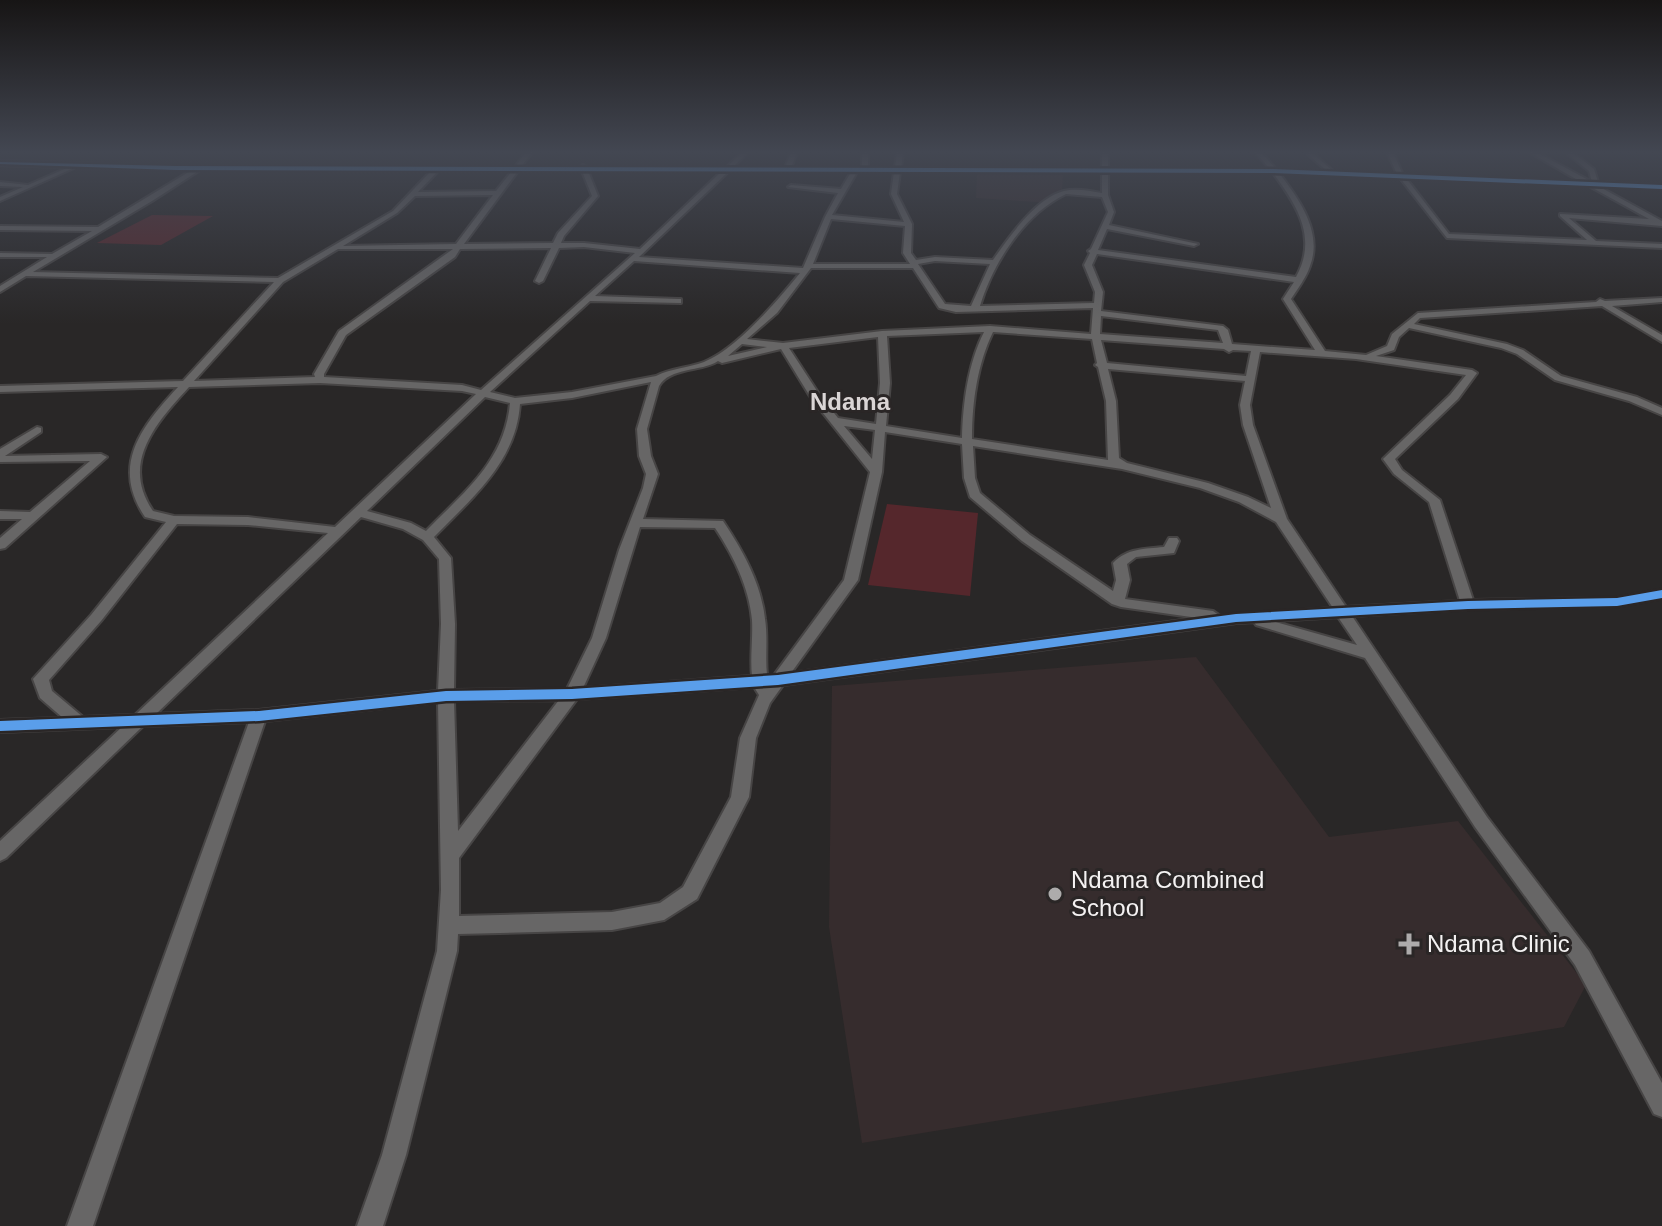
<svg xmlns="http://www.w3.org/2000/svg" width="1662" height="1226" font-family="Arial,sans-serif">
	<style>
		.built { fill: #362c2d }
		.green { fill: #55272c }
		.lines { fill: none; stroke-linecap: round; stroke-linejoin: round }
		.minor-casing { stroke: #474545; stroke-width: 4 }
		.minor { fill: #676666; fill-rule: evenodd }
		.cycleway-casing { stroke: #2a2626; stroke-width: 5 }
		.cycleway { fill: #5a9eea; fill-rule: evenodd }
		.poi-dot { fill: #adabab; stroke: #2a2626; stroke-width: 3 }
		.labels { text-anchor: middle; stroke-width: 6; stroke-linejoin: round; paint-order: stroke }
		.far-district-label { font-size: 24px; font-weight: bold; fill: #dad5d5; stroke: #2a2626 }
		.near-poi-label { font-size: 24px; fill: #f4f2f2; stroke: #2a2626; text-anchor: start }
	</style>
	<rect width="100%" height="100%" fill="#292727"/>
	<g class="built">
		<path d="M977 172H1063L1062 192 1050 203 976 198Z"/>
		<path d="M1196 657 1329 837 1458 821 1586 985 1564 1027 862 1143 829 927 832 686Z"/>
	</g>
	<g class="green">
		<path d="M152 215 213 216 161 245 97 243Z"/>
		<path d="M887 504 978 513 970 596 868 585Z"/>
	</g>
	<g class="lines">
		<g class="minor-casing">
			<g id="minor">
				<path d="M526 152H532L521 167H580L583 165 586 167 726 168 742 152H748L732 168H785L791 152H797L791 168H862V152H868V168H895L897 152H903L901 168 1102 169V152H1108V169H1270L1255 152H1261L1276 169 1327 171 1305 152H1311L1334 172 1397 174 1387 152H1393L1403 175 1581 182 1529 152H1536L1592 182 1589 171 1565 152H1572L1594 169 1598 182 1662 185V189L1598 186 1662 221V226L1569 218 1596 241 1662 244V248L1447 238 1400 178 1279 173C1299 199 1323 232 1310 266 1306 278 1298 288 1291 299L1325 351 1366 355 1387 346 1392 334 1418 313 1596 302 1600 299 1605 301 1662 298V302L1612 306 1662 335V342L1602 306 1420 318 1414 324 1507 344 1523 350 1561 376 1637 397 1662 408V415L1629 401 1555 380 1517 354 1501 348 1409 328 1399 337 1394 350 1376 356 1472 370 1477 373 1458 399 1395 459 1402 470 1440 500 1473 600 1617 598 1662 590V598L1617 606 1468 609 1352 616 1487 817 1589 951 1662 1083V1117L1654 1114 1575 965 1475 827 1365 658 1256 625 1254 622 1236 623 783 685 770 703 756 738 749 797 697 899 664 920 612 930 458 934 457 951 406 1155 383 1226H357L382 1155 437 951 441 890 438 702 265 721 93 1226H67L249 722 143 726 6 858 0 861V841L122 727 0 732V720L63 718 40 698 33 679 91 615 166 522 145 517C110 465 142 426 178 387L0 392V386L183 381 274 282 26 276 0 292V286L47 257H0V253L52 254 92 231 0 230V226L98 227 192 170 76 167 0 201V197L23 187 0 186V182L28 185 69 167 0 165V161L176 166 515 167ZM200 170H432L393 211 278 278 33 272 152 201ZM439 170 512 171 496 191 418 192ZM518 171H582L592 196 558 233 553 243 464 244ZM588 171H722L640 249 584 243H561L564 236 598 196ZM729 171 851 172 841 189 791 185 788 187 838 193 825 217 803 268 639 257ZM857 172H894L891 194 904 222 832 215ZM900 172H1102V193C1090 191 1076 188 1064 191 1036 198 1009 237 993 260L935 257 916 260 911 253 912 224 897 194ZM1108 172 1273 173C1297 205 1318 238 1296 277L1098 250 1107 229 1194 246 1198 244 1109 225 1114 212 1108 195ZM1406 178 1589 186 1649 219 1560 214V216L1587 240 1449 234ZM1066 194 1102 197 1108 212 1091 249 1088 251 1090 253 1084 265 1095 292 1094 303 980 306C993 263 1024 214 1066 194ZM493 195 456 244 343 246 397 213 415 196ZM831 219 905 226 903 253 910 264H813ZM584 247 635 253 481 390 462 385 324 377V374L346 335 455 257 460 249 551 248 535 281 539 283 543 281 559 248ZM338 249H453L339 331 314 374 315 377 194 381 283 282ZM1097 254 1294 282 1283 299 1315 350 1232 344 1228 330 1223 326 1101 311 1103 292 1092 265ZM634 261 800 273C778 300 737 349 704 362 688 368 672 368 656 376L572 392 515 398 490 392 590 301 681 303V299H678L595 296ZM935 261 990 264 971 306 945 304 918 264ZM811 268H913L939 308 956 312 1093 308 1091 334 990 326 882 331 783 343 747 339 777 313ZM1101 316 1218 330 1223 343 1100 334ZM984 332C968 364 963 402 962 438L886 426 890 383 887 336ZM993 332 1092 339 1097 363 1095 365 1098 367 1106 401 1108 460 972 439C972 403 977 365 993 332ZM878 337 880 383 876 424 838 418 819 394 789 348ZM1101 340 1224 349 1229 352 1233 350 1251 351 1246 376 1107 363ZM742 344 767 347 728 356ZM781 349 811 398 870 472 844 580 774 675H767C765 657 768 638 765 619 761 583 743 551 723 521L643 519 658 474 651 456 647 429 659 386C670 367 701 372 718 361L722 363ZM1260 352 1356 359 1466 375 1450 395 1383 459 1394 474 1429 502 1460 601 1346 607 1287 519 1253 425 1250 405ZM1108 369 1245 381 1240 405 1243 425 1271 508 1248 497 1208 483 1127 463 1119 458 1116 401ZM651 382 637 429 639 456 646 474 643 488 619 550 592 638 567 689 454 690 455 624 451 558 434 537C472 498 516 462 520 404L572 398ZM320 383 462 391 476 394 335 527 248 517 174 516 153 511C120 463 156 423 189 387ZM485 397 510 403C505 461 464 492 426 531L411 523 367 511ZM844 426 875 430 872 459ZM885 432 962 444 964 478 970 497 1022 541 1112 604 1121 607 1198 618 791 673 858 580 882 472ZM973 446 1122 469 1200 488 1239 502 1276 522 1333 608 1220 616 1213 611 1125 599 1130 580 1127 564 1136 557 1174 553 1179 541 1177 538H1169L1164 547C1144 549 1128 548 1113 563L1116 580 1113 591 1030 535 980 493 975 478ZM361 517 403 529 423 540 439 559 441 624 438 691 259 710 156 714ZM177 524 248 525 328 533 135 715 83 717 52 691 49 680 101 621ZM640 527 715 528C733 555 749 587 752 620 753 639 750 658 752 676L583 688 606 638ZM1338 617 1357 645 1272 621ZM754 687 759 695 740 738 731 797 683 887 660 903 612 912 459 916V858L577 699ZM559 700 458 831 454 701Z"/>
				<path d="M37 427 41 428V432L5 456 101 454 107 457 5 548 0 549V538L22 519H0V511L30 512 90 461 0 462V449Z"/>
			</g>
		</g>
		<use href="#minor" class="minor"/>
		<g class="cycleway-casing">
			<g id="cycleway">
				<path d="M0 162 176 166 1274 169 1662 185V189L1274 173 176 170 0 164Z"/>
				<path d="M1662 590V598L1617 606 1468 609 1236 622 778 685 572 699 446 701 259 721 0 731V721L259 711 446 691 572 689 778 675 1236 614 1468 601 1617 598Z"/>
			</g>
		</g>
		<use href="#cycleway" class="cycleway"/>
	</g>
	<linearGradient id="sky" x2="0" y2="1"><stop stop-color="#171515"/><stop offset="0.47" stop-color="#434752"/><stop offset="1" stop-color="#434752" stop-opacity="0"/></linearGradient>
	<rect width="1662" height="324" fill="url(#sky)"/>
	<g class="poi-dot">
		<circle cx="1055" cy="894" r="8"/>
		<path d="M1405 932h8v8h8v8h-8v8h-8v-8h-8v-8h8z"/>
	</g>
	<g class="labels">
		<g class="far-district-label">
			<text x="850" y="410">Ndama</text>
		</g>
		<g class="near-poi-label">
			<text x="1071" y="888">Ndama Combined<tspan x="1071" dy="28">School</tspan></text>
			<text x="1427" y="952">Ndama Clinic</text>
		</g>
	</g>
</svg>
